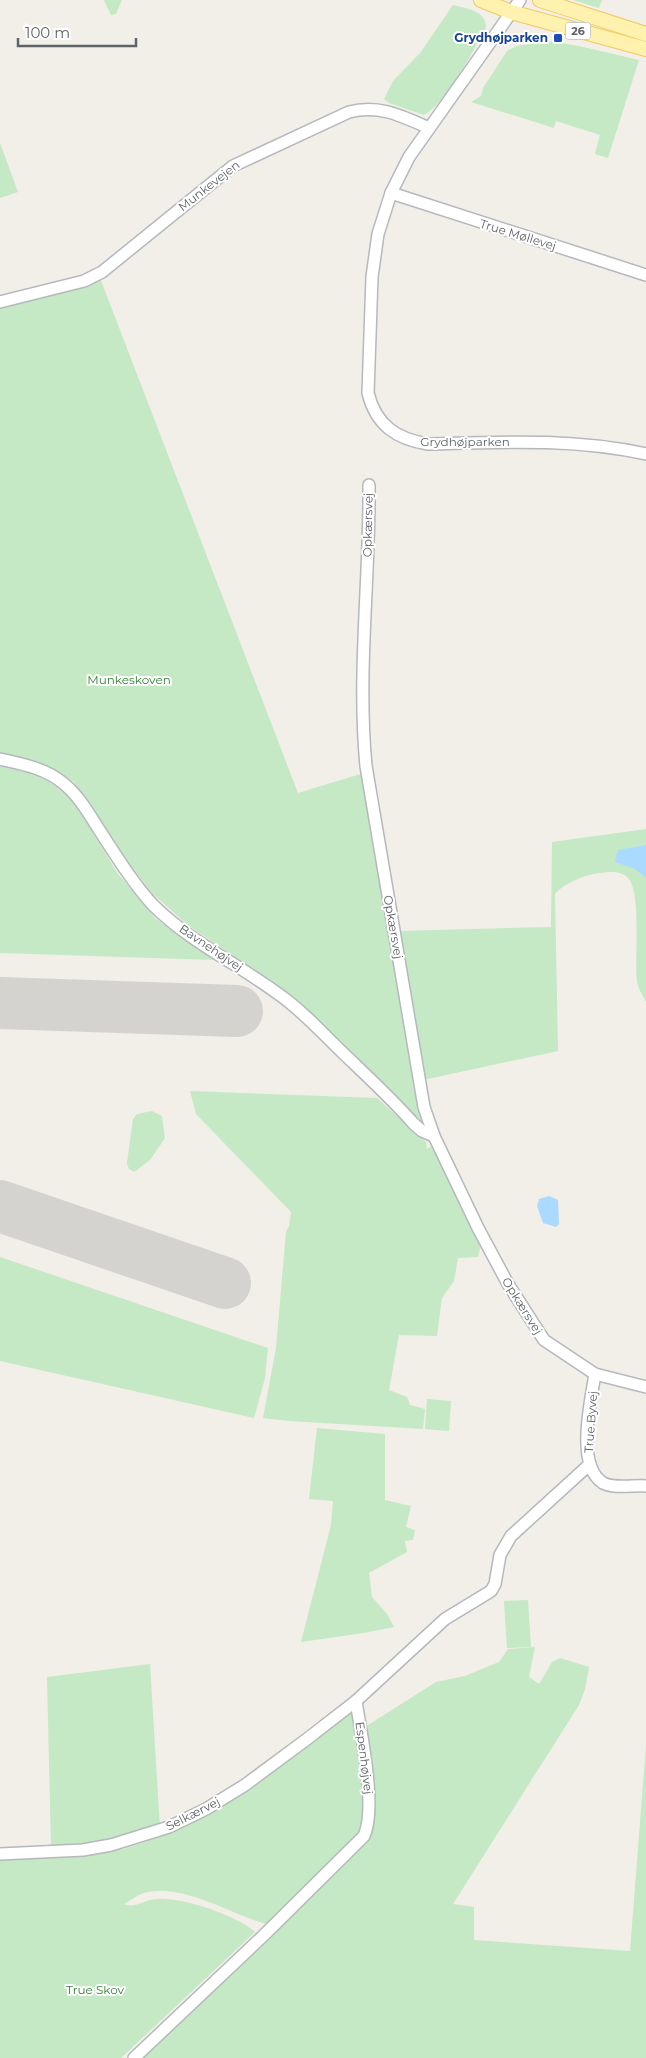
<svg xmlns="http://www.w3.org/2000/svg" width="646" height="2058" font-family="Montserrat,sans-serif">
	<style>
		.green { fill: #c5e8c5 }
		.water { fill: #aadaff }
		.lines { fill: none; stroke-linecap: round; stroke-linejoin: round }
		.runway { stroke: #d4d3d0; stroke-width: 52 }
		.minor-casing { stroke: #b5b8bc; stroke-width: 14 }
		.major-casing { stroke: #f2c960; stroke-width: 16 }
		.minor { stroke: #fff; stroke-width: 11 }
		.major { stroke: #fff2af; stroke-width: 14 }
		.transit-dot { fill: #1a4fb4; stroke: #fff; stroke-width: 2 }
		.labels { text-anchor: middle; stroke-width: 4; stroke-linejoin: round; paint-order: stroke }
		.shield { fill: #fff; stroke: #8f9295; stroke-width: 1 }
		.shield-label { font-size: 11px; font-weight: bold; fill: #5f6368 }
		.transit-label { font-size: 12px; font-weight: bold; fill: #164399; stroke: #fff; text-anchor: end }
		.street-label { font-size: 12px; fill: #5f6368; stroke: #fff }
		.park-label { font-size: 12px; fill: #348238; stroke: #fff }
	</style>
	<rect width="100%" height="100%" fill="#f1efe8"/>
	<g class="green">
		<path d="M104 0H122L116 14 111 15Z"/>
		<path d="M573 0H602L599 8Z"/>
		<path d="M453 5C467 9 486 10 486 28 472 52 447 102 424 115L389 103 384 99 393 81 420 53Z"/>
		<path d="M548 41 579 46 639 60 608 158 595 154 600 135 556 121 554 128 471 102 481 96 483 88 507 51 517 46Z"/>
		<path d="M0 143 18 192 0 198Z"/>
		<path d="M100 278 298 793 364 773 424 1121 419 1123 300 1002 188 925 153 894 125 858 73 781 49 767 0 754V307Z"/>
		<path d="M0 763 28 770 50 782 75 803 118 874 156 919 215 960 0 953Z"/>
		<path d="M646 829V1002C643 996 638 988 637 981 634 958 642 894 628 878 621 870 609 872 599 873 585 875 564 883 555 894L558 1051 423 1080 398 931 551 927 552 842Z"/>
		<path d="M190 1091 377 1098 426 1142 427 1149 433 1145 481 1244 478 1257 458 1258 454 1281 442 1298 437 1336 399 1335 389 1390 407 1397 410 1405 425 1409 423 1429 289 1421 263 1418 276 1348 286 1232 289 1226 291 1212 196 1114Z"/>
		<path d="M152 1111 162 1116 165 1138 150 1160 134 1172 129 1169 127 1163 133 1119 137 1114Z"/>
		<path d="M0 1257 268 1348 265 1378 254 1418 0 1361Z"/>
		<path d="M427 1399 451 1401 449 1431 425 1429Z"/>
		<path d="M317 1428 385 1434V1500L411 1506 406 1527 415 1530 413 1540 405 1541 407 1552 369 1573 372 1597 387 1614 394 1627 364 1633 301 1642 331 1525 333 1501 309 1499Z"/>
		<path d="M528 1600 531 1647 507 1648 504 1601Z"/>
		<path d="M535 1647 529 1677 539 1684 552 1662 560 1658 589 1667 585 1689 579 1705 453 1904 474 1907V1940L630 1951 646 1745V2058H136L295 1908 335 1874 367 1840 371 1831 374 1816 365 1727 436 1682 465 1676 499 1662 508 1649Z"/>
		<path d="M150 1664 160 1827 83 1846 51 1847 47 1677Z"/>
		<path d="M351 1712 357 1732 367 1808 357 1838 267 1924C231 1915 182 1882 144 1893 137 1895 130 1901 124 1904 136 1909 145 1899 157 1899 182 1897 236 1915 255 1932L121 2058H0V1859L87 1854 124 1849 163 1836 206 1814Z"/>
	</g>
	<g class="water">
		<path d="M646 845V878L635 869 615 862 618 850Z"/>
		<path d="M549 1196 558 1200 559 1224 556 1227 543 1223 537 1206 539 1199Z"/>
	</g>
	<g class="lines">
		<g class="runway">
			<path d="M0 1003 237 1011"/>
			<path d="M0 1206 225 1283"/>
		</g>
		<g class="minor-casing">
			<g id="minor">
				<path d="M520 0 409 157 391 193 378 234 372 277 368 393C376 425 396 439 428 444 501 442 574 438 646 454"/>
				<path d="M391 193 646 275"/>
				<path d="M0 302 84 281 102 272 233 166 349 112C379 104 402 116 429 128"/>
				<path d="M369 485C370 578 357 672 366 766L424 1107 434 1136 478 1228 508 1284 544 1340 595 1374 646 1387"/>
				<path d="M0 759C22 764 45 768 63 783 78 795 88 812 98 828 115 854 132 882 153 905 189 941 236 963 277 993 302 1010 322 1033 344 1054 368 1077 392 1099 414 1124L422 1131 434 1136"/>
				<path d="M595 1374C591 1401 575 1465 603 1483 614 1489 634 1485 646 1486"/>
				<path d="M0 1854 83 1850 111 1845 169 1827 206 1809 245 1785 307 1739 356 1701 445 1619 491 1591 495 1584 500 1555 511 1536 590 1464"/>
				<path d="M134 2058 264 1935 364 1836C377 1807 361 1734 356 1701"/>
			</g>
		</g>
		<g class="major-casing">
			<g id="major">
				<path d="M481 0 511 12 646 49"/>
				<path d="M540 0 646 34"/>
			</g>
		</g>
		<use href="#minor" class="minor"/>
		<use href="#major" class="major"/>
	</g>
	<rect class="transit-dot" x="553" y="33" width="10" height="10" rx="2.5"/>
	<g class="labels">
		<rect class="shield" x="565.5" y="22.5" width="25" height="17" rx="4"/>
		<g class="shield-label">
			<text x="578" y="35">26</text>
		</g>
		<g class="transit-label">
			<text x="548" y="42">Grydhøjparken</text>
		</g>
		<g class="street-label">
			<text transform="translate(209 186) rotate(-38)" y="4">Munkevejen</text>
			<text transform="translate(518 235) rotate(17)" y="4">True Møllevej</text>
			<text x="465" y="446">Grydhøjparken</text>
			<text transform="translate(368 525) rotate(-89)" y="4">Opkærsvej</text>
			<text transform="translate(393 927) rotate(80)" y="4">Opkærsvej</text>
			<text transform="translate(211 948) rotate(34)" y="4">Bavnehøjvej</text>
			<text transform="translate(522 1306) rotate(58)" y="4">Opkærsvej</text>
			<text transform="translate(591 1422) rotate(-86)" y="4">True Byvej</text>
			<text transform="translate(364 1758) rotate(83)" y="4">Espenhøjvej</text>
			<text transform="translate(193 1814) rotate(-27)" y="4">Selkærvej</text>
		</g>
		<g class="park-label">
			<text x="129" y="684">Munkeskoven</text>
			<text x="95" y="1994">True Skov</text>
		</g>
	</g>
	<path d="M18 38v8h118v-8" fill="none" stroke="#5f6368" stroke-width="2.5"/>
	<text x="25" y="38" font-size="15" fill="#5f6368" stroke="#ffffff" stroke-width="4" paint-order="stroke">100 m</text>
</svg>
